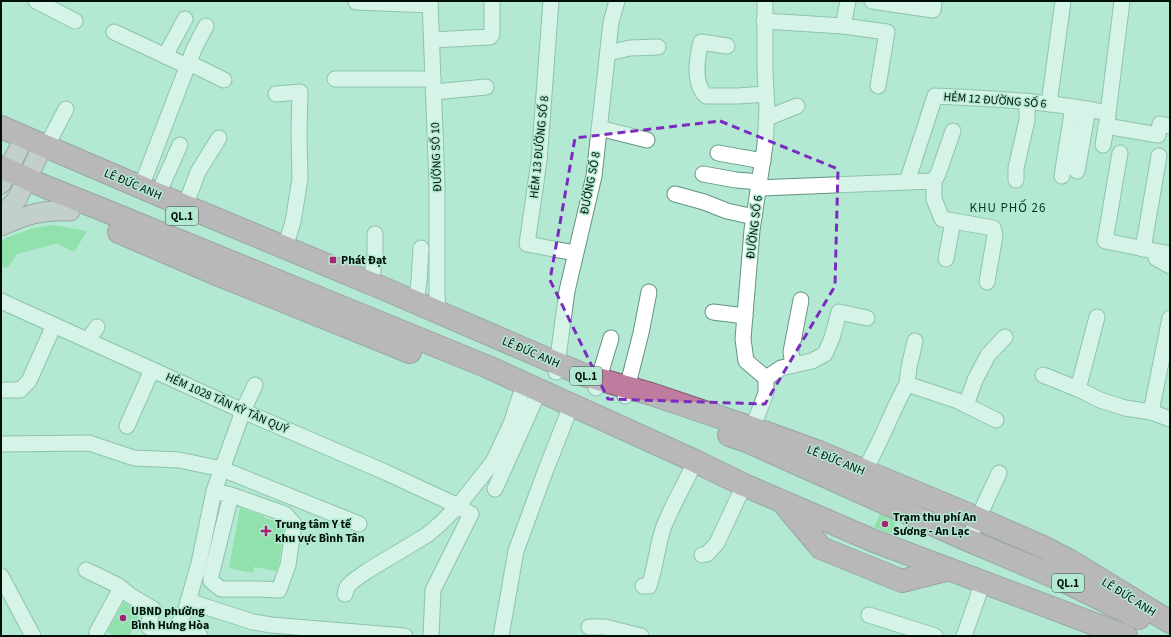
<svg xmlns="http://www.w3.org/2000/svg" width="1171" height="637" font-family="'Source Sans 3',sans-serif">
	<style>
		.building { fill: #66d77a }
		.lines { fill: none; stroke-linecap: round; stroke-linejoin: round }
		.minor-casing { stroke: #619480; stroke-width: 17 }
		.major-casing { stroke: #7c566a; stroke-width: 21 }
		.highway-casing { stroke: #7c566a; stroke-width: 24 }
		.minor { stroke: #fff; stroke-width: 15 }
		.major { stroke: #d8b0c5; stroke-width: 19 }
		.highway { stroke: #be7c9e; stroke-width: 22 }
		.marked { fill: none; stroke: #7b2cbf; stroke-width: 3; stroke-dasharray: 8 5; stroke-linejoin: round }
		.poi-dot { fill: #a52574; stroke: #b3e9d3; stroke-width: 1.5 }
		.labels { text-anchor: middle; stroke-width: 3; stroke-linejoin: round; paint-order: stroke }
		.shield { fill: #b3e9d3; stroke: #365146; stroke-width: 1 }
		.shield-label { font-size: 11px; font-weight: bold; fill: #001009 }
		.street-label { font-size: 12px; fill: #001009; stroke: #b3e9d3 }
		.poi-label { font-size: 12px; font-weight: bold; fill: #001009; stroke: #b3e9d3; text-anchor: start }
		.neighbourhood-label { font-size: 13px; letter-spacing: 1px; fill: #003828; stroke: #b3e9d3 }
	</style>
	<rect width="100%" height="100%" fill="#b3e9d3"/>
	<g class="building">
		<path d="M53 225 87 231 74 252 58 244H55L17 254 7 268 1 266V242L6 238 33 228Z"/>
		<path d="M240 508 264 516V518L280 522 284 527 279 563 276 571 254 567 253 573 229 568Z"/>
		<path d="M880 514 896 522 891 534 874 527Z"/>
		<path d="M124 602 141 612 129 636H115L107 632Z"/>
	</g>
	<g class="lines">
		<g class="minor-casing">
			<g id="minor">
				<path d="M36 1 75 21"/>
				<path d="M430 1 437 185V294L438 312"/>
				<path d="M551 1 539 161 527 244 575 253"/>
				<path d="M872 1 933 10 934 1"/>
				<path d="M356 2 430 5"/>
				<path d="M764 21 843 26 887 32 878 86"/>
				<path d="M843 26 848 1"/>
				<path d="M114 32 187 66"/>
				<path d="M432 40 490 37 492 35V1"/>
				<path d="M727 46 701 42C697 58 693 84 706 96H738L766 94"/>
				<path d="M608 53 630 48 658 47"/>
				<path d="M165 56 185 19"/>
				<path d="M189 63 224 80"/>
				<path d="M335 79H433"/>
				<path d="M434 92 486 87"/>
				<path d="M276 94 300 92 299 134 300 179 293 222 285 247"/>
				<path d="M1049 104 1063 1"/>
				<path d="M767 118 797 106"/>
				<path d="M1106 126 1158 135 1160 124 1170 126"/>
				<path d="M599 128 647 140"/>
				<path d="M1103 145 1108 116"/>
				<path d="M46 147 66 109"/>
				<path d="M718 153 763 161"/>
				<path d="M1120 153 1105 241 1170 254"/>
				<path d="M1077 171 1088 109"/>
				<path d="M703 174 736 180 760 182"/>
				<path d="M1062 176 1073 107"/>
				<path d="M1016 180V168L1027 120V101"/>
				<path d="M934 181 938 174 953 131"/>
				<path d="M907 182 934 181V199L942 219 993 228 995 235 987 282"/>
				<path d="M141 187 194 49 206 26"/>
				<path d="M759 188 907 182 935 96C993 99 1051 101 1108 113L1122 1"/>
				<path d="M158 194 180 145"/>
				<path d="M675 194 704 202 727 211 754 217"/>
				<path d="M185 206 198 172 219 138"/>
				<path d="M1143 249 1159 156"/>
				<path d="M1156 258 1170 266"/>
				<path d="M946 259 953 221"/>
				<path d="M371 283 375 256V234"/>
				<path d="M1 301 243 411 385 472 454 504 471 514 433 590 431 636"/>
				<path d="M416 303 419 281 421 248"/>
				<path d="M713 312 745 316"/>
				<path d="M1170 318 1151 412 1170 419"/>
				<path d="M88 340 97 327"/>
				<path d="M793 365 791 352 801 300"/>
				<path d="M556 372 567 291 594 176 611 22 617 1"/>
				<path d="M1043 375 1078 389 1100 400 1125 408 1151 412"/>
				<path d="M766 378 781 368 812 361 825 354 832 338 839 312 867 318"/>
				<path d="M907 384 909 367 915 341"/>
				<path d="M596 388 611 338"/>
				<path d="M1078 389 1097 317"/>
				<path d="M1 390H20L29 381 54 325"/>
				<path d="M625 396 641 333 649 292"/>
				<path d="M966 405 975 380 988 355 1005 337"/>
				<path d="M127 426 152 370"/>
				<path d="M749 437 766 393V378L746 361 743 339 752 230 765 145 767 110 765 70V1"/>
				<path d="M1 444 89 443 134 458 179 460 222 469 359 524"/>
				<path d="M864 471C881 443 891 412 907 384L958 401 996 420"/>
				<path d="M495 489 534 402"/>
				<path d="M214 491 231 495 285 514 294 524 288 565 279 590 259 589H221L211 581V576L231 495"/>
				<path d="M968 540 999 473"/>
				<path d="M702 555 707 554 717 543 744 485"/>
				<path d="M86 570 117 585 131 596 153 609 148 626 156 633 167 636"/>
				<path d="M1 576 33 636"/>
				<path d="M643 586H649C656 566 657 545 664 526 673 503 686 483 695 461"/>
				<path d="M345 594 347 587 353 581 367 571 427 535 440 524 458 506 493 462 511 424 520 396"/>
				<path d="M188 601 253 622 271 625 405 636"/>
				<path d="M869 615 935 636"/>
				<path d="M178 626 200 636"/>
				<path d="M589 627H605L641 636"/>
				<path d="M97 632 121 588"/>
				<path d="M173 636 186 609 199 563 214 491 243 411 255 385"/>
				<path d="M501 636 516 551 545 472 571 406"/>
				<path d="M964 636 983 582"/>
			</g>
		</g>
		<g class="major-casing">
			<g id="major">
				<path d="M1 184 19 148"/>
				<path d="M1 217 17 199 38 156"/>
				<path d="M1 226C26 215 43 209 70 211"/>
			</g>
		</g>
		<g class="highway-casing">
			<g id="highway">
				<path d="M1 127 185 206 387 290 584 375 651 394 764 432 819 452 977 518 1043 547 1070 561 1170 622"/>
				<path d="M1 167 46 187 101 209 488 367 695 461 744 485 874 541 1126 636"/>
				<path d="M119 232 214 273 410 352"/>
				<path d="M729 435 747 441 963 538 1062 580 1139 618"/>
				<path d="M785 505 821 548 902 581 949 569"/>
			</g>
		</g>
		<use href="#minor" class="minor"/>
		<use href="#major" class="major"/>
		<use href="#highway" class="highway"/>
	</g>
	<path d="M0 0H1171V637H0ZM720 121 838 169 835 286 765 404 608 399 550 280 575 138Z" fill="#b3e9d3" fill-opacity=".55" fill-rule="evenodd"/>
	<path class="marked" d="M720 121 838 169 835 286 765 404 608 399 550 280 575 138Z"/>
	<g class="poi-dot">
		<rect x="329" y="256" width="8" height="8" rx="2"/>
		<circle cx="885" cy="524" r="4"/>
		<path d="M264 525h4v4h4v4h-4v4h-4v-4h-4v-4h4z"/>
		<circle cx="123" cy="618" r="4"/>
	</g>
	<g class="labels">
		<g class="shield">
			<rect x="166" y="207" width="32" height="18" rx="3"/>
			<rect x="570" y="367" width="32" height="18" rx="3"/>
			<rect x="1052" y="574" width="32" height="18" rx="3"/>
		</g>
		<g class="shield-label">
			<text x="182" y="220">QL.1</text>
			<text x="586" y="380">QL.1</text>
			<text x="1068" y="587">QL.1</text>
		</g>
		<g class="street-label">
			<text transform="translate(995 100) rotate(4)" y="4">HẺM 12 ĐƯỜNG SỐ 6</text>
			<text transform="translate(539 147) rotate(-84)" y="4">HẺM 13 ĐƯỜNG SỐ 8</text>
			<text transform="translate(436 157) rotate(-92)" y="4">ĐƯỜNG SỐ 10</text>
			<text transform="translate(590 183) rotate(-79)" y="4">ĐƯỜNG SỐ 8</text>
			<text transform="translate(133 184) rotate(23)" y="4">LÊ ĐỨC ANH</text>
			<text transform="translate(754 227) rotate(-83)" y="4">ĐƯỜNG SỐ 6</text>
			<text transform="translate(531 352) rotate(23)" y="4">LÊ ĐỨC ANH</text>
			<text transform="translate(227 403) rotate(24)" y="4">HẺM 1028 TÂN KỲ TÂN QUÝ</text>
			<text transform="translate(836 460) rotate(22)" y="4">LÊ ĐỨC ANH</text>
			<text transform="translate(1129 597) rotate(32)" y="4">LÊ ĐỨC ANH</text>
		</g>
		<g class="poi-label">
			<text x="341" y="264">Phát Đạt</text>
			<text x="893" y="521">Trạm thu phí An<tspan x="893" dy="14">Sương - An Lạc</tspan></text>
			<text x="275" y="528">Trung tâm Y tế<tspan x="275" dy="14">khu vực Bình Tân</tspan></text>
			<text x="131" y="615">UBND phường<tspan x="131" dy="14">Bình Hưng Hòa</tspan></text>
		</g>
		<g class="neighbourhood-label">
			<text x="1008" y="212">KHU PHỐ 26</text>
		</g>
	</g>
	<rect width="1171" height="637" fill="none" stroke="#001009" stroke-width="4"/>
</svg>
